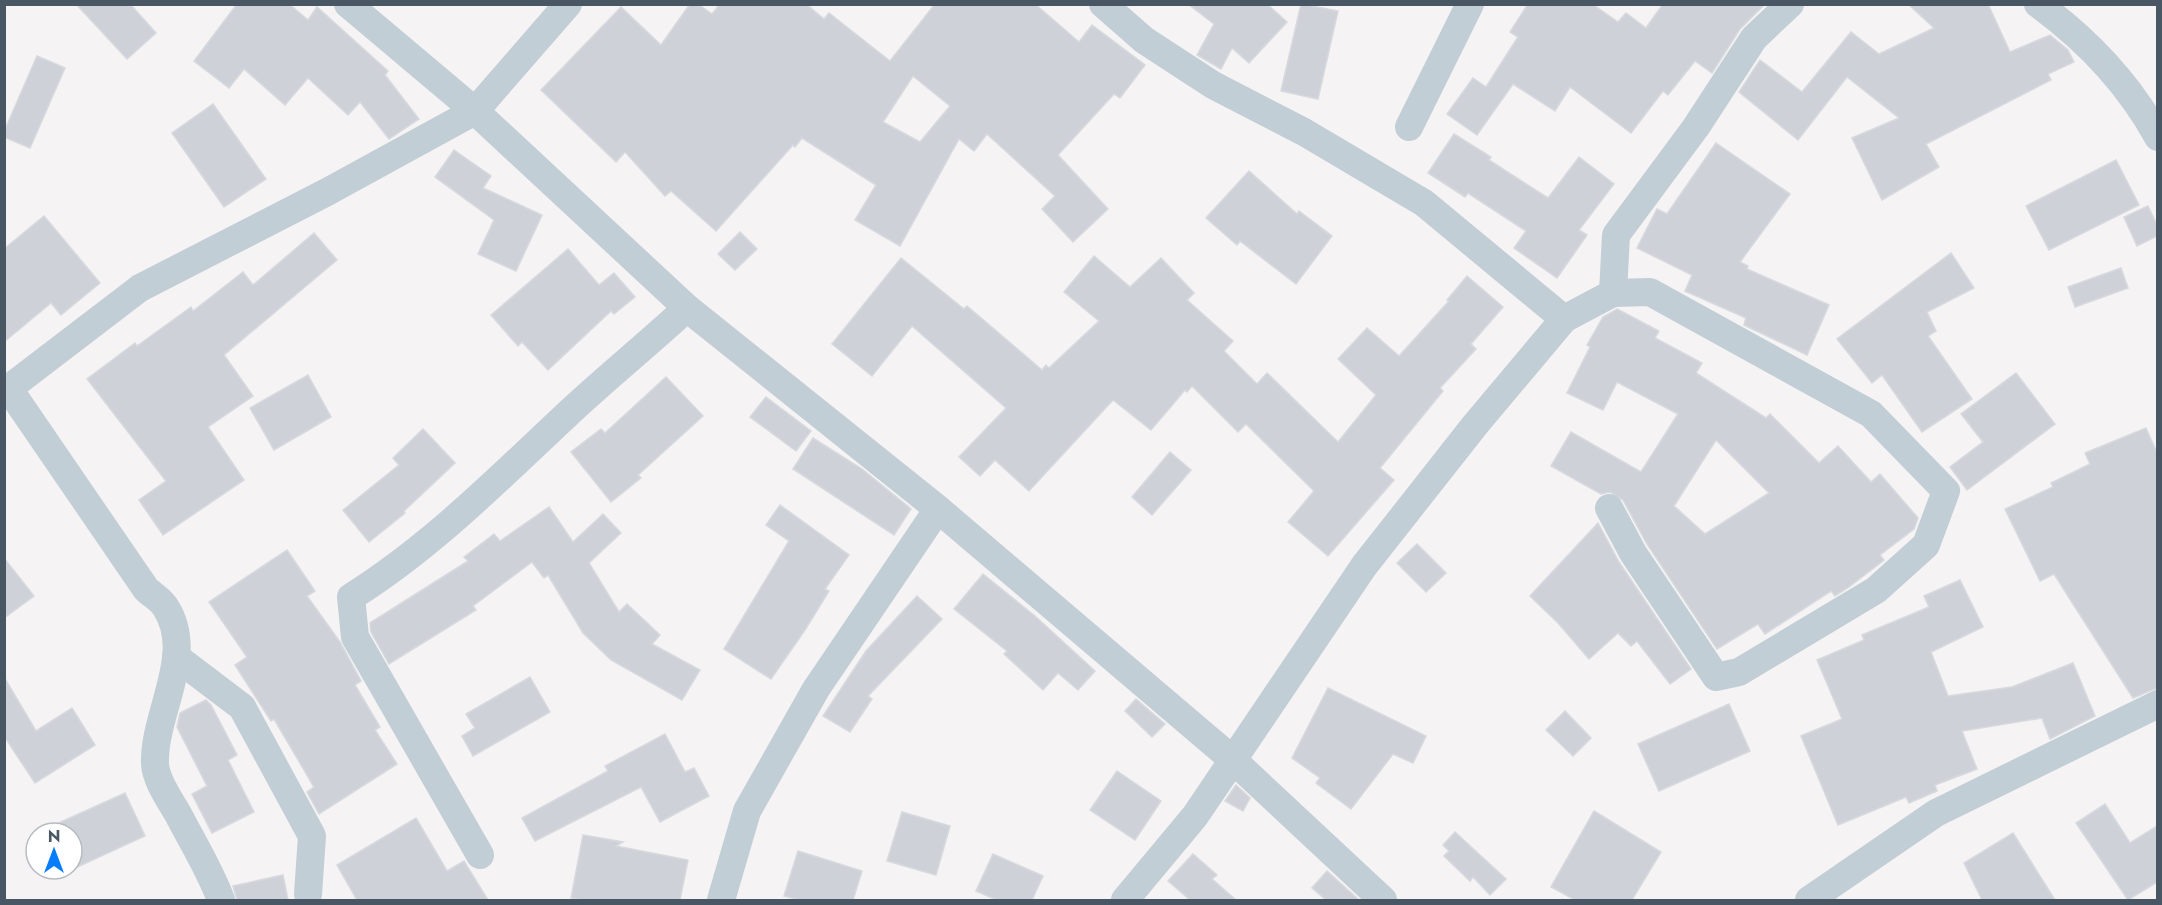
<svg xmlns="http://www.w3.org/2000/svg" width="2162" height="905" font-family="Jost,sans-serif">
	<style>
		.building { fill: #ced2d8; stroke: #d6d9de; stroke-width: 1.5; fill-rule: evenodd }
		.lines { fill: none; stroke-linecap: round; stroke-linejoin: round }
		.minor { stroke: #c2ced5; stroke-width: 28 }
	</style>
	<rect width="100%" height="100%" fill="#f5f3f3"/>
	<g class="building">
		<path d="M76 4H130L156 33 127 59Z"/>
		<path d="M237 4H289L308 20 317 7 388 71 385 75 419 119 389 139 360 102 348 115 308 78 285 105 244 69 229 88 194 61Z"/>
		<path d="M690 4H698L712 14 720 4H806L824 19 829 13 890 61 935 4H1035L1079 42 1092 25 1145 65 1120 98 1114 94 1058 155 1108 209 1073 242 1042 209 1055 196 987 134 974 151 959 139 900 246 855 220 876 185 802 138 795 147 793 145 716 231 671 191 665 196 625 152 616 162 541 90 621 7 661 45ZM913 76 950 106 920 142 883 122Z"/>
		<path d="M1188 4H1267L1287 22 1249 63 1232 48 1221 69 1197 55 1214 24Z"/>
		<path d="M1301 4 1338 11 1318 99 1281 91Z"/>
		<path d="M1528 4H1592L1618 22 1626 13 1646 28 1663 4H1765L1740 29 1712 73 1695 61 1668 95 1663 91 1631 133 1570 87 1555 111 1513 84 1477 135 1447 114 1473 78 1486 87 1518 37 1510 32Z"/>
		<path d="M1908 4H1988L2010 52 2050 35 2068 50 2074 62 2048 74 2051 80 1926 144 1939 167 1882 200 1852 138 1899 118 1847 77 1798 140 1739 92 1760 60 1802 92 1851 32 1879 54 1934 28Z"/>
		<path d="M37 56 65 68 30 148 4 137V132Z"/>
		<path d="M213 104 266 179 224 207 172 133Z"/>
		<path d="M1454 134 1491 157 1489 160 1548 198 1579 157 1614 184 1579 230 1587 235 1557 278 1514 248 1526 231 1468 193 1465 197 1428 173Z"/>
		<path d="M1716 143 1790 194 1740 262 1748 266 1747 269 1829 305 1807 355 1744 325 1746 318 1685 291 1692 275 1637 248 1657 209 1667 214Z"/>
		<path d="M454 150 491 176 483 188 542 215 516 271 478 254 494 220 435 177Z"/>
		<path d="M2116 160 2139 205 2049 250 2026 206Z"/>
		<path d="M1249 171 1297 214 1299 211 1332 236 1296 284 1240 241 1237 245 1206 218Z"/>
		<path d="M2148 206 2157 225V236L2137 246 2124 217Z"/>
		<path d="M44 216 100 283 61 315 51 303 4 342V249Z"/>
		<path d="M740 232 757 249 735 270 718 254Z"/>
		<path d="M314 233 337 260 224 355 253 396 208 427 244 480 163 535 139 500 166 481 87 379 135 343 137 346 191 307 193 311 243 272 253 285Z"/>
		<path d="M568 249 599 285 614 273 635 297 614 314 611 311 548 370 522 342 518 346 491 315Z"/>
		<path d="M1951 253 1974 288 1927 312 1936 331 1928 336 1972 399 1922 432 1882 375 1872 383 1837 339Z"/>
		<path d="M1094 256 1130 287 1161 258 1194 293 1187 300 1233 341 1224 351 1257 384 1267 373 1338 442 1376 395 1338 359 1367 328 1399 356 1449 301 1447 300 1467 276 1503 307 1471 344 1476 349 1440 388 1443 391 1380 468 1394 480 1328 556 1288 522 1314 491 1246 424 1238 432 1192 386 1187 392 1185 390 1151 430 1113 400 1029 491 995 460 980 476 959 457 1006 408 912 326 872 376 832 344 901 258 964 309 967 306 1042 370 1046 365 1049 368 1099 321 1064 292Z"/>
		<path d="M2121 268 2128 288 2075 307 2068 287Z"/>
		<path d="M1617 309 1659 331 1655 338 1702 363 1696 373 1766 418 1770 414 1819 463 1838 446 1871 482 1880 474 1918 518 1914 529 1880 555 1884 560 1849 587 1835 596 1831 591 1765 634 1758 624 1717 649 1647 544 1623 500 1610 492 1601 494 1551 466 1571 432 1641 472 1678 414 1617 382 1603 410 1567 393 1590 347 1587 345 1603 317ZM1716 440 1769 493 1705 534 1674 506Z"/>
		<path d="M2016 373 2055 424 1967 490 1950 467 1983 442 1961 414Z"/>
		<path d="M308 375 331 417 274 450 250 408Z"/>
		<path d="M666 377 703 416 638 475 641 478 611 502 571 452 601 429 605 433Z"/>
		<path d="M766 397 811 431 796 451 750 417Z"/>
		<path d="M2146 428 2157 453V688L2133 698 2054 574 2040 581 2005 509 2053 487 2051 483 2090 464 2085 453Z"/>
		<path d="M423 429 455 463 404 511 405 513 369 542 343 510 399 465 393 458Z"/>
		<path d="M813 438 862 469 911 509 894 535 793 469Z"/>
		<path d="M1170 452 1191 470 1152 515 1132 497Z"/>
		<path d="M780 505 849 555 825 589 829 591 805 630 771 679 724 649 789 541 766 525Z"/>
		<path d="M549 507 573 542 603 514 621 533 589 563 619 612 627 604 660 635 652 644 700 670 682 700 611 660 583 633 548 575 544 578 532 562 473 606 476 610 389 664 371 632 370 623 468 561 464 557 494 534 500 541Z"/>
		<path d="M1598 523 1619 562 1691 669 1670 684 1637 641 1631 646 1618 633 1589 659 1558 623 1530 596Z"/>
		<path d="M1417 544 1446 573 1426 592 1397 563Z"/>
		<path d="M287 550 315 591 307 596 340 642 361 681 355 685 380 727 375 730 397 764 319 814 307 792 314 787 274 719 271 721 235 665 247 657 209 602Z"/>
		<path d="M4 558 34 596 4 618Z"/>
		<path d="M983 574 1035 616 1095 671 1078 690 1058 673 1043 690 1004 654 1007 651 954 609Z"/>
		<path d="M1960 580 1983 627 1931 652 1948 696 2012 687 2073 663 2095 716 2050 739 2042 718 1962 731 1977 769 1935 785 1937 791 1909 803 1906 797 1838 825 1801 736 1842 719 1817 660 1864 640 1862 635 1929 607 1924 596Z"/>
		<path d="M917 596 942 619 868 696 872 699 850 732 823 716 866 651Z"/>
		<path d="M4 677 36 731 72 708 95 745 35 783 4 736Z"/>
		<path d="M530 677 550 712 473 756 462 736 475 728 466 714Z"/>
		<path d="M1328 688 1426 736 1413 763 1393 754 1351 809 1316 783 1320 778 1292 758Z"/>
		<path d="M1136 699 1165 724 1152 737 1125 711Z"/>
		<path d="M206 700 211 705 237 755 228 760 254 812 212 833 192 794 207 786 177 727 180 713Z"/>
		<path d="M1729 704 1750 751 1659 791 1638 744Z"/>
		<path d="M1565 711 1591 738 1573 756 1546 730Z"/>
		<path d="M665 734 685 772 694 768 709 796 660 822 641 787 535 841 522 818 608 771 605 766Z"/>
		<path d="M1117 771 1161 801 1135 840 1090 810Z"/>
		<path d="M1236 785 1250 798 1243 811 1225 801Z"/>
		<path d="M125 793 145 836 60 875 58 869H72V833L41 831Z"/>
		<path d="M2105 804 2130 843 2157 826V882L2128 900 2076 823Z"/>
		<path d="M1594 811 1661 852 1632 900H1575L1551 887Z"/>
		<path d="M902 812 950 826 936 875 887 861Z"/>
		<path d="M416 818 447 871 464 861 488 900H357L337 865Z"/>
		<path d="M1455 832 1506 879 1490 895 1473 877 1470 881 1444 856 1449 851 1443 845Z"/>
		<path d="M2013 833 2055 900H1982L1964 863Z"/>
		<path d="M583 835 623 842 616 846 688 860 680 900H584L571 898Z"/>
		<path d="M798 851 862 871 853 900H800L784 896Z"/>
		<path d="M993 854 1043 876 1032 900H997L976 891Z"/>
		<path d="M1193 854 1217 875 1212 879 1236 900H1190L1168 881Z"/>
		<path d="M1327 871 1359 900H1326L1312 888Z"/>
		<path d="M283 875 288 900H237L233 886Z"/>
	</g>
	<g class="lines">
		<g class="minor">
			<path d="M348 4 475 111 687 308 938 509 1233 760 1383 900"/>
			<path d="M1103 4 1144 40 1213 85 1304 132 1424 203 1564 319"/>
			<path d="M2038 4C2086 39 2129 84 2158 137"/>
			<path d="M1409 127 1470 4"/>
			<path d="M1613 293 1616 235 1696 127 1754 38 1790 4"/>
			<path d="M9 389 146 589C152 595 162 600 166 608 196 655 153 714 155 764 156 781 170 800 178 814 193 843 210 870 221 900"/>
			<path d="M4 392 140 288 327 192 475 111 568 4"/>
			<path d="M176 657 242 707 312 836 308 894"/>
			<path d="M480 855 355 637 351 597C434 545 502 475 574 408 611 374 650 342 687 308"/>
			<path d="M721 900 747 811 816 689 938 509"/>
			<path d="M1125 900 1195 816 1364 566 1475 425 1564 319 1613 293 1650 292 1871 414 1946 491 1926 545 1876 590 1739 672 1716 677 1633 553 1609 508"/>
			<path d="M1809 900 1936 813 2158 704"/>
		</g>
	</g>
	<rect width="2162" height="905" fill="none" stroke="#485763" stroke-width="12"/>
	<g transform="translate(54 851)"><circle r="28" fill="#ffffff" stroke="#b6bcc1" stroke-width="1.5"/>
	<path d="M0-4.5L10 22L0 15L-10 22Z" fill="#067dfc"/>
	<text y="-9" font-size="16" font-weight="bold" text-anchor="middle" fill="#485763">N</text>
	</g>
</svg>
